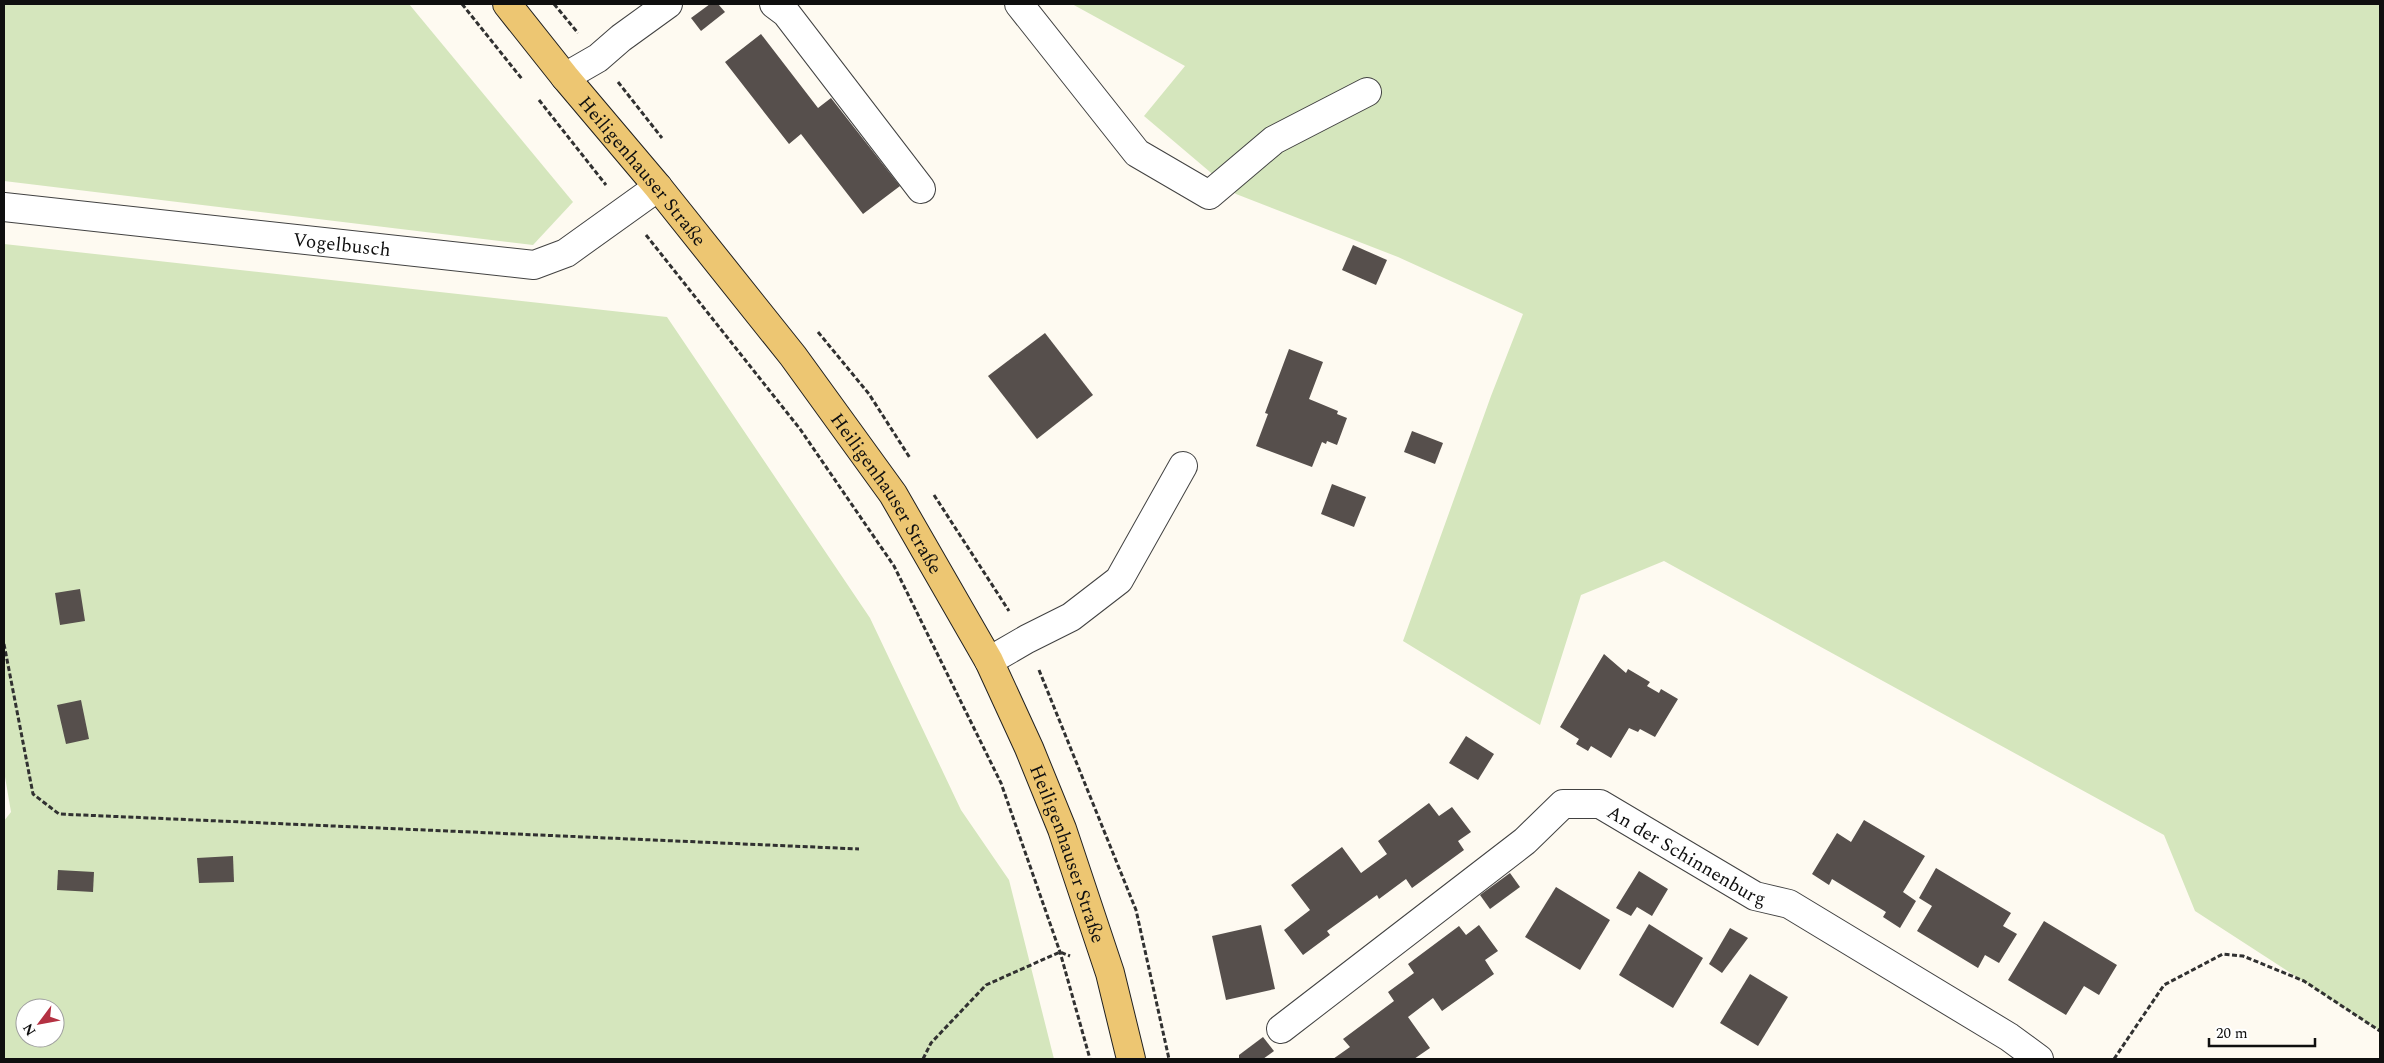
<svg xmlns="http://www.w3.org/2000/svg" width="2384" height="1063" font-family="Spectral,serif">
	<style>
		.green { fill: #d5e6bd; fill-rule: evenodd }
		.building { fill: #564f4c }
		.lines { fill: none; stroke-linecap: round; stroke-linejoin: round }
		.minor-casing { stroke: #424242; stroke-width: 30 }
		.major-casing { stroke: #202020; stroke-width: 30 }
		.path { stroke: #313131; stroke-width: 3; stroke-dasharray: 5 2.5; stroke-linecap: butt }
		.minor { stroke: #fff; stroke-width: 28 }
		.major { stroke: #edc672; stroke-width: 28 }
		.labels { text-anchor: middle; stroke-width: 5; stroke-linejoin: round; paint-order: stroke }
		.street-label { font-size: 19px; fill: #0f0f0f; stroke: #fff }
	</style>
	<rect width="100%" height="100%" fill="#fefaf1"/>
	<g class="green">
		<path d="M4 4H409L573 202 533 245 4 181Z"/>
		<path d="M1072 4H2380V1031L2195 911 2164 835 1664 561 1581 595 1540 725 1403 641 1491 396 1523 314 1398 257 1236 194 1144 116 1185 66Z"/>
		<path d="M4 244 667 317 870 618 961 810 1009 880 1054 1059H4V821L11 812 4 771ZM25 1008H55V1038H25Z"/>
	</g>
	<g class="building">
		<path d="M710 4H718L725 12 701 31 691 18Z"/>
		<path d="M761 34 818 108 831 98 900 186 863 214 801 134 789 144 725 62Z"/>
		<path d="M1353 245 1387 260 1376 285 1342 270Z"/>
		<path d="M1045 333 1093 395 1037 439 988 376Z"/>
		<path d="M1289 349 1323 362 1309 399 1338 411 1337 414 1347 418 1337 445 1327 441 1326 444 1322 442 1312 467 1256 446 1268 414 1265 413Z"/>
		<path d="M1412 431 1443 443 1435 464 1404 452Z"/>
		<path d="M1332 484 1366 497 1354 527 1321 514Z"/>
		<path d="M80 589 85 621 60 625 55 593Z"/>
		<path d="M1604 654 1626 673 1628 669 1650 682 1647 686 1659 693 1661 689 1678 699 1655 737 1640 729 1638 732 1629 728 1611 758 1591 746 1588 751 1576 744 1579 739 1560 727Z"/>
		<path d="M81 700 89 739 66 744 57 705Z"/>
		<path d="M1466 736 1494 754 1478 780 1449 763Z"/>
		<path d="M1429 803 1439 816 1452 807 1471 832 1458 841 1464 850 1412 888 1406 879 1379 899 1377 895 1327 931 1330 935 1303 955 1284 930 1310 910 1291 885 1342 847 1361 873 1387 854 1378 841Z"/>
		<path d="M1864 820 1925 856 1903 892 1916 901 1900 928 1883 917 1886 912 1832 879 1829 885 1812 874 1837 833 1851 842Z"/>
		<path d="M233 856 234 882 199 883 197 858Z"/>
		<path d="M1936 868 2011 913 2003 926 2017 934 1999 963 1985 955 1978 968 1917 931 1932 906 1919 898Z"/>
		<path d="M58 870 94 872 93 892 57 890Z"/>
		<path d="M1639 871 1668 889 1652 916 1637 907 1631 916 1616 908Z"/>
		<path d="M1510 873 1520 887 1490 909 1480 895Z"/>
		<path d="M1556 887 1610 920 1580 970 1525 937Z"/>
		<path d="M2044 921 2117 965 2099 995 2084 986 2066 1015 2008 980Z"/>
		<path d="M1649 924 1703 958 1673 1008 1619 975Z"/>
		<path d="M1261 925 1275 989 1226 1000 1212 936Z"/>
		<path d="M1479 925 1498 951 1485 960 1494 974 1442 1011 1433 998 1408 1017 1430 1048 1414 1059H1333L1350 1047 1343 1039 1394 1001 1388 992 1414 973 1408 964 1459 926 1466 935Z"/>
		<path d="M1730 928 1748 938 1722 973 1709 964Z"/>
		<path d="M1750 974 1788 997 1758 1046 1720 1023Z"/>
		<path d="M1263 1037 1274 1051 1263 1059H1239V1055Z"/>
	</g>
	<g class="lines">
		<g class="minor-casing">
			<g id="minor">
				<path d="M774 4 786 13 921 189"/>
				<path d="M1019 4 1137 153 1209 195 1274 140 1367 92"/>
				<path d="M565 77 598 58 621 38 668 4"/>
				<path id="s1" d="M4 207 534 265 566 253 658 187"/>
				<path d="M989 661 1027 639 1071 617 1119 580 1183 466"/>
				<path id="s2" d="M1281 1029 1525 841 1563 804H1600L1755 896 1789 904 2009 1037 2039 1059"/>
			</g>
		</g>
		<g class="major-casing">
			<g id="major">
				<path id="s3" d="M507 4 565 77 658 187 793 356 893 494 989 661 1029 748 1062 829 1110 973 1131 1059"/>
			</g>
		</g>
		<g class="path">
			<path d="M462 4 522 79"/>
			<path d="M554 4 578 33"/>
			<path d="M618 82 662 138"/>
			<path d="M539 100 606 185"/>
			<path d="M646 235 800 429 894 566 1001 783 1060 952 1090 1059"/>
			<path d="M818 332 869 394 910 458"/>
			<path d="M934 495 1009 611"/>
			<path d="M4 644 33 794 59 814 859 849"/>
			<path d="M1039 670 1136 910 1169 1059"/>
			<path d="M923 1059 931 1043 986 985 1060 952 1070 956"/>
			<path d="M2114 1059 2164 985 2223 954 2243 956 2304 981 2380 1031"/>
		</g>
		<use href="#minor" class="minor"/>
		<use href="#major" class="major"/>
	</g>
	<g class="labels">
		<g class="street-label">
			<text dy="7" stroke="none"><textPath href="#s3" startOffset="215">Heiligenhauser Straße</textPath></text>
			<text dy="7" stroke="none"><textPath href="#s1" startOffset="340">Vogelbusch</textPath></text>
			<text dy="7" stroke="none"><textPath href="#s3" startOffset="620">Heiligenhauser Straße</textPath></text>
			<text dy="7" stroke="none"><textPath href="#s2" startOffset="499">An der Schinnenburg</textPath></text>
			<text dy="7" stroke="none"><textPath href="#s3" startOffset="1025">Heiligenhauser Straße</textPath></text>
		</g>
	</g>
	<rect width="2384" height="1063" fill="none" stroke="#0f0f0f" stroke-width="10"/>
	<g transform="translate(40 1023) rotate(238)"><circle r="24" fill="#ffffff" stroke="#9f9f9f"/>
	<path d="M0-4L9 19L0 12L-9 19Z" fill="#b43142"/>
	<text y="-8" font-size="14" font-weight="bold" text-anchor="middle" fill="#0f0f0f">N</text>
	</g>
	<path d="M2209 1038v8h106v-8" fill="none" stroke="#0f0f0f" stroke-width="2.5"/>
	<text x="2216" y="1038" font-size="15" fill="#0f0f0f" stroke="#ffffff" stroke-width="4" paint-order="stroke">20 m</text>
</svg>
